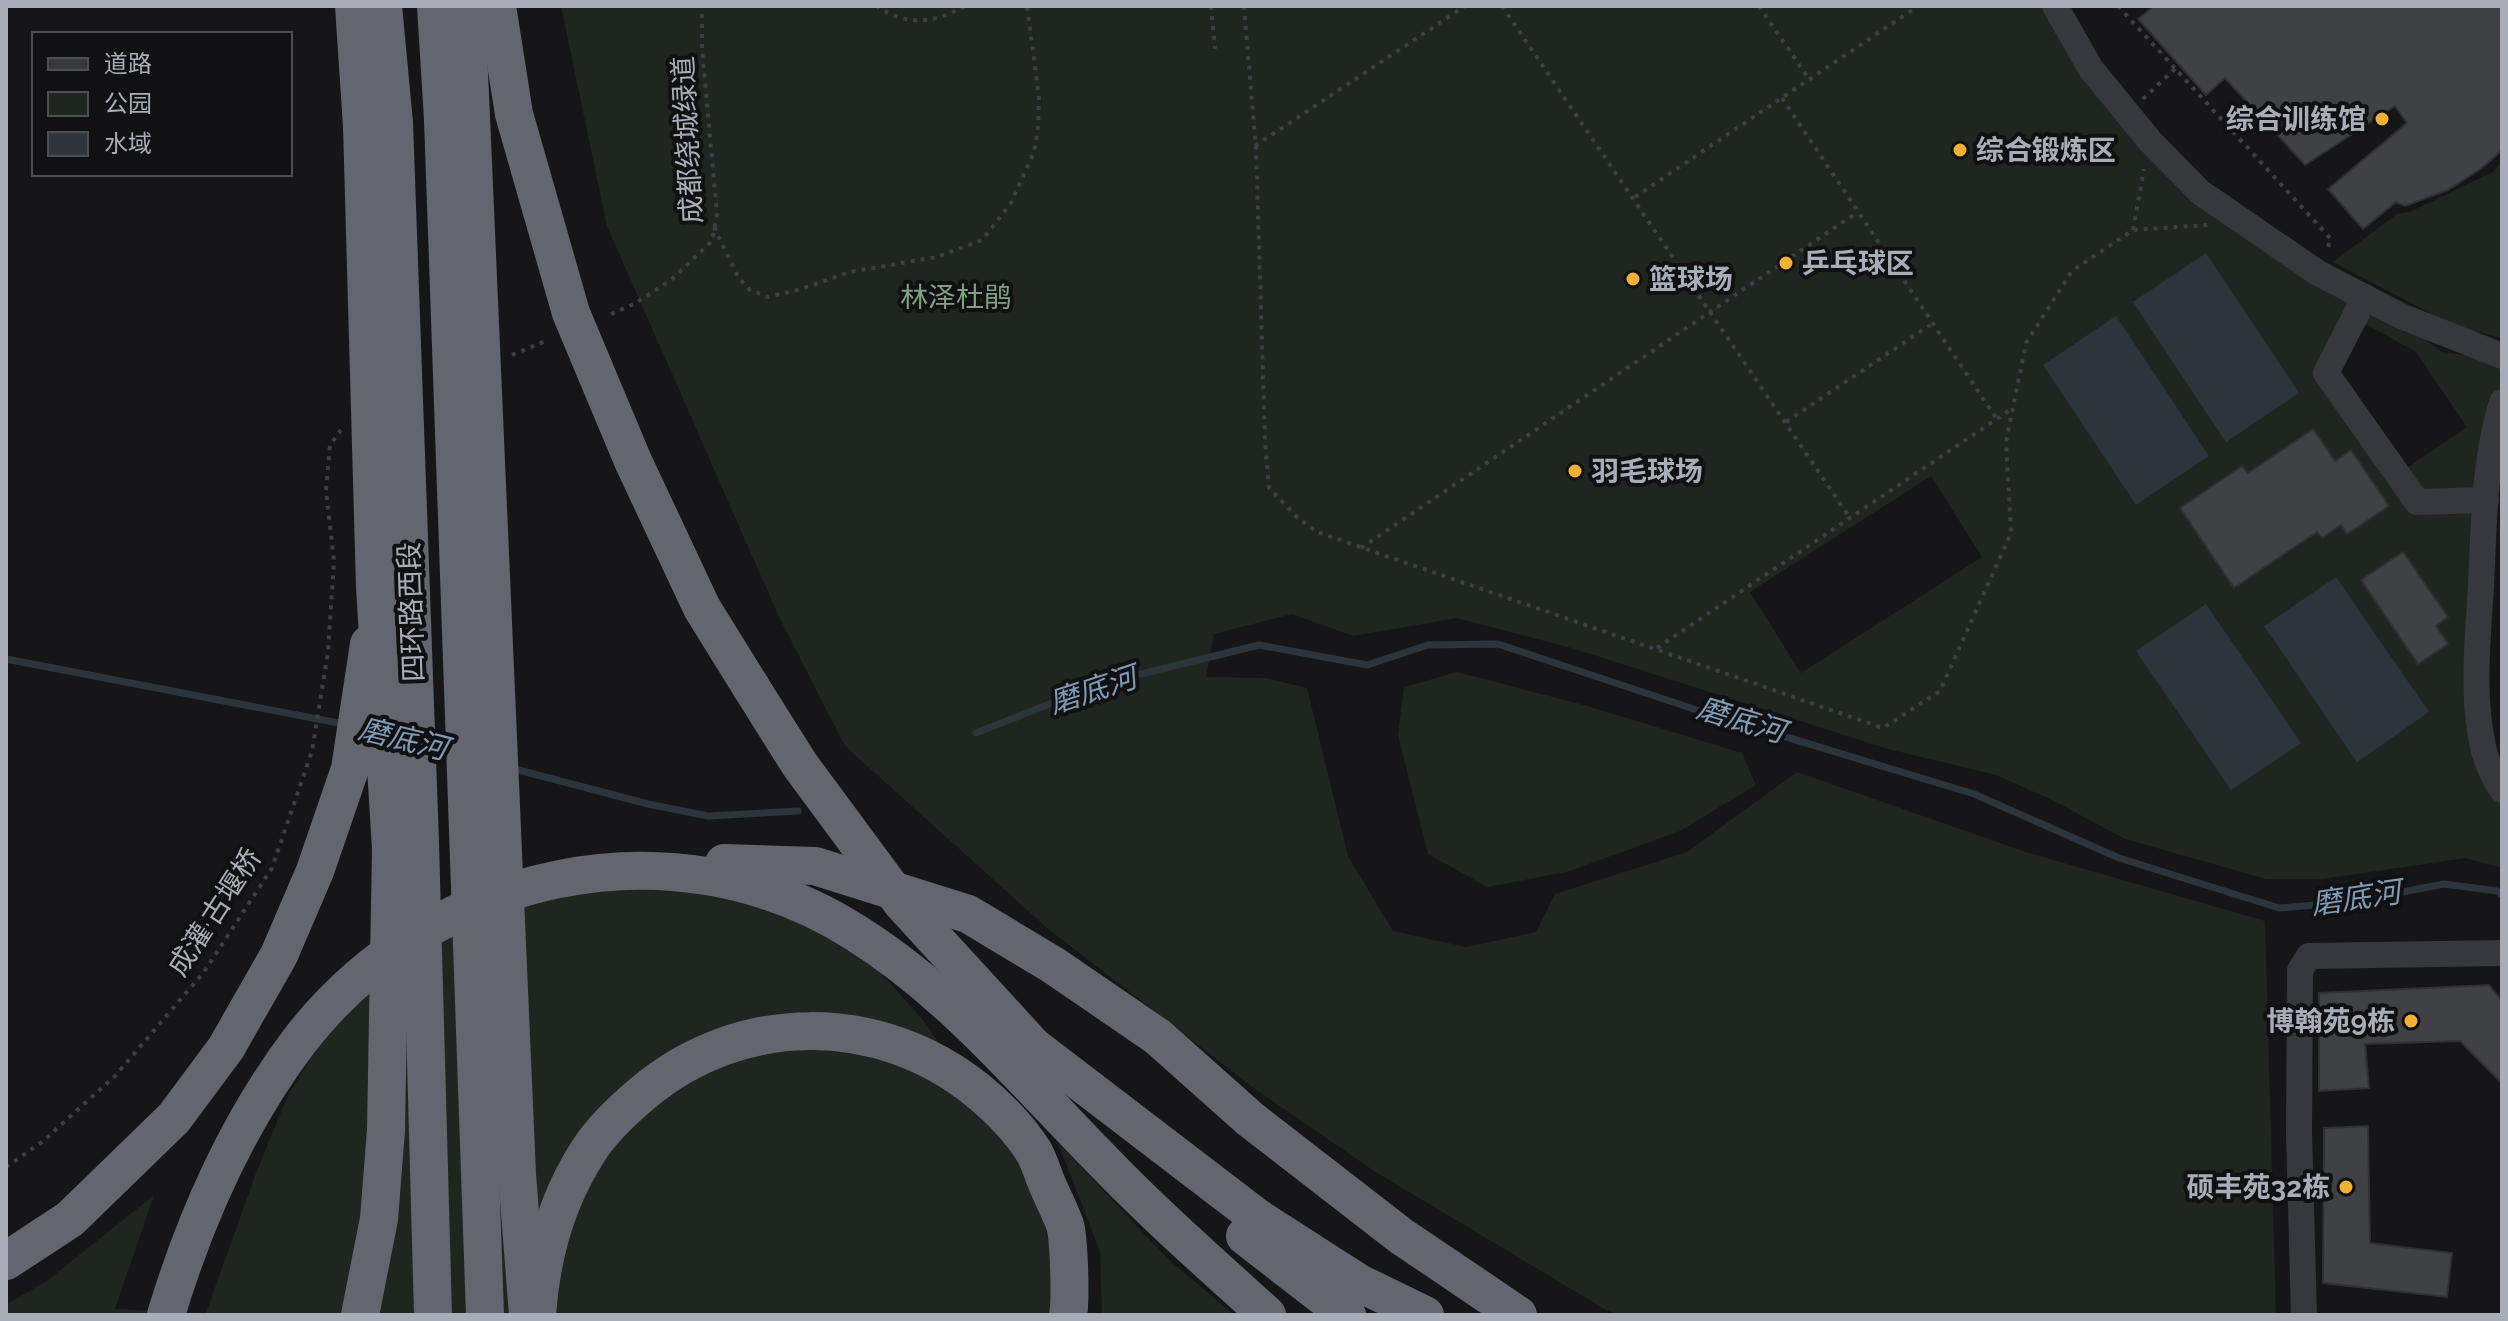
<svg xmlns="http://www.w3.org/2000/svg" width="2508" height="1321" font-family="Raleway,'Noto Sans SC',sans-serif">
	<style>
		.green { fill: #1e261f; fill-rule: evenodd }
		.water { fill: #2c353c }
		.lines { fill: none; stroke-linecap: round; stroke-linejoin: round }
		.stream { stroke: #2c353c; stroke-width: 7 }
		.building { fill: #404145; stroke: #303034; stroke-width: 2 }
		.path { stroke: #3d3f44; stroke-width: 4; stroke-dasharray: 4 6; stroke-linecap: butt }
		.minor { stroke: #37383d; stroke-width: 26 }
		.highway { stroke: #63666e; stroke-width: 38 }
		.highway-bridge { stroke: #63666e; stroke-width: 38 }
		.poi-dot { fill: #f2b134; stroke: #111113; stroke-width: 3 }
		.labels { text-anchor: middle; stroke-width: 8; stroke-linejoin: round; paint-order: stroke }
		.poi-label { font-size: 28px; font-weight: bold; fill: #a8adb8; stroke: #111113; text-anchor: start }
		.street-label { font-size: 28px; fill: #a8adb8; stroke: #111113 }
		.park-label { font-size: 28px; fill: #7fa381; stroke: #111113 }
		.water-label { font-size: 30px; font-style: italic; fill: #7f9bb3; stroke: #111113 }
	</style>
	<rect width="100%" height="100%" fill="#161618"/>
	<g class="green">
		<path d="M561 6H2055L2150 141 2442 352 2502 359V402L2478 645 2502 790V868L2466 858 2322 879H2266L2125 839 2052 800 1996 775 1888 749 1575 649 1457 618 1353 636 1292 614 1214 634 1206 677 1266 678 1307 688 1348 856 1393 931 1466 947 1536 932 1555 894 1687 852 1797 772 2026 852 2265 921 2276 1315H1620L1606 1310 1374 1171 1255 1089 1047 928 845 746 779 617 607 226ZM2355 318 2416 352 2467 427 2398 474 2326 373ZM1931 476 1982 557 1801 673 1750 592Z"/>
		<path d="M2502 161V338L2457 327 2333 262 2397 214 2412 211 2493 172Z"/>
		<path d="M1457 672 1584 705 1742 753 1756 785 1680 831 1567 872 1487 887 1428 854 1398 735 1404 687Z"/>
		<path d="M597 884 742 895 866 957 924 1021 1018 1161 1038 1200 1049 1242 1053 1289 1050 1315H6V1305L48 1280 154 1195 115 1309 206 1313 256 1173 288 1095 317 1049 356 996 448 931Z"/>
		<path d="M1058 1143 1168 1259 1234 1315H1102L1100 1251Z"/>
	</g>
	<g class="water">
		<path d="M2206 253 2299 393 2226 442 2133 302Z"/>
		<path d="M2116 316 2209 456 2136 505 2043 365Z"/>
		<path d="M2336 577 2429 712 2357 762 2264 626Z"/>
		<path d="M2206 604 2301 743 2231 790 2136 651Z"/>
	</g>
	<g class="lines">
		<g class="stream">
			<path d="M6 659 344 724"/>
			<path d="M976 733 1100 684 1259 645 1367 665 1428 645 1498 644 1694 709 1974 794 2119 858 2279 908 2351 902 2444 884 2497 891 2502 895"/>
			<path d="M511 768 648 804 708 816 798 811"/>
		</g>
	</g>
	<g class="building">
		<path d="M2154 6H2502V150L2482 168 2448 190 2405 206 2396 202 2363 229 2328 189 2407 123 2395 106 2305 165 2225 78 2206 95 2138 19Z"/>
		<path d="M2313 429 2335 461 2351 450 2389 506 2347 534 2341 525 2322 538 2317 532 2234 588 2180 508 2242 466 2248 473Z"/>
		<path d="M2403 552 2448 617 2436 626 2448 644 2418 664 2361 580Z"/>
		<path d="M2489 985 2502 1001V1083L2460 1041 2365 1044 2369 1088 2319 1091V993Z"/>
		<path d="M2368 1126 2370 1243 2452 1253 2447 1297 2323 1283 2324 1128Z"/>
	</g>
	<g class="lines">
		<g class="path">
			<path d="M876 6C909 27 933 23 966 6"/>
			<path d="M1211 6 1215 49"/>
			<path d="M1244 6 1256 149 1265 441 1269 488 1297 517 1317 532 1883 728 1940 691 2011 533 2006 442 2026 343 2072 271 2133 230 2207 225"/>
			<path d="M1502 6 1850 518"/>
			<path d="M1759 6 1809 79"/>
			<path d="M2118 6 2331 239 2326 252"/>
			<path d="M1782 98 1996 418"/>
			<path d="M2143 99 2179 65"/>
			<path d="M1255 146 1465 6"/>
			<path d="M1635 197 1918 6"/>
			<path d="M714 227 738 277 750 290 768 297 801 289 850 272 937 257 982 240 1011 203 1034 152 1038 128 1039 97 1027 6"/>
			<path d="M2133 230 2144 169"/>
			<path d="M611 314 634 304 671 280 712 241 717 214 702 49V6"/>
			<path d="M512 355 548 340"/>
			<path d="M1786 422 1933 323"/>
			<path d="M1361 548 1858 212"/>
			<path d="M1657 648 2013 408"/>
			<path d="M6 1167 42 1142 115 1076 204 972 272 868 312 751 328 652 334 561 326 490 330 445 341 430"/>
		</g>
		<g class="minor">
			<path d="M2055 6 2091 69 2150 141 2200 192 2318 273 2401 316 2502 356"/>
			<path d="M2365 297 2326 373 2417 502 2486 500"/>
			<path d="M2502 402C2484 460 2484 524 2481 585 2478 639 2471 698 2484 751 2488 765 2494 778 2502 790"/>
			<path d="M2304 1315 2299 1133 2300 970 2309 956 2502 953"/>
		</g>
		<g class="highway">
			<path d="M354 6 362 126"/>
			<path d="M383 6 394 123"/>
			<path d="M436 6 443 119"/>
			<path d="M466 6 471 117"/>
			<path d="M497 6 514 114 571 313 633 461 702 608 751 687"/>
			<path d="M724 863 815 866 968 914 1053 965 1158 1037 1250 1119 1401 1236 1518 1315"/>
			<path d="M1033 1046 1258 1218 1359 1283 1425 1315"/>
			<path d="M1245 1236 1347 1315"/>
			<path d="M6 1261 70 1219 174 1118 226 1048 279 955 315 871 350 769 369 644"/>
			<path d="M166 1315C196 1216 237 1123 300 1040 431 871 672 816 856 933 953 994 1024 1081 1103 1161 1155 1215 1212 1265 1267 1315"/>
			<path d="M537 1315C541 1257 557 1199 589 1150 603 1128 624 1109 643 1093 740 1011 879 1011 977 1090 999 1108 1019 1128 1034 1152 1040 1163 1043 1175 1048 1186 1053 1198 1060 1211 1065 1225 1069 1239 1071 1300 1068 1315"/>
		</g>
		<g class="highway-bridge">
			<path d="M471 117 517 1174 528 1315"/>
			<path d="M443 119 485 1315"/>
			<path d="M394 123 420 842 433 1315"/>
			<path d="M751 687 800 765 902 903 1033 1046"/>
			<path d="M360 1315 379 1219 386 1130 391 849 375 587 362 126"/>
		</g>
	</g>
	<g class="poi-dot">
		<circle cx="2382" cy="119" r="8"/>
		<circle cx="1960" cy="150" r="8"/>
		<circle cx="1786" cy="263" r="8"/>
		<circle cx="1633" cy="279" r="8"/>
		<circle cx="1575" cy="471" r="8"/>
		<circle cx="2411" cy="1021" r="8"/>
		<circle cx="2346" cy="1187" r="8"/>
	</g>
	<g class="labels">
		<g class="poi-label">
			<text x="2366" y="129" text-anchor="end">综合训练馆</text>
			<text x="1976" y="160">综合锻炼区</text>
			<text x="1802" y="273">乒乓球区</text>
			<text x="1649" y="289">篮球场</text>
			<text x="1591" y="481">羽毛球场</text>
			<text x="2395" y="1031" text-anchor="end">博翰苑9栋</text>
			<text x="2330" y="1197" text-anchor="end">硕丰苑32栋</text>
		</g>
		<g class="street-label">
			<text transform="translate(687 140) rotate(-93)" y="10">成都绕城绿道</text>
			<text transform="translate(411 612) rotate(-92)" y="10">四环路西段</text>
			<text transform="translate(214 912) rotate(-57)" y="10">成灌·古堰桥</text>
		</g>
		<g class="park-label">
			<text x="956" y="307">林泽杜鹃</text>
		</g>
		<g class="water-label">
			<text transform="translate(1093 690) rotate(-18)" y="10">磨底河</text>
			<text transform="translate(1741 720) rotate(17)" y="10">磨底河</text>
			<text transform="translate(403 739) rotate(14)" y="10">磨底河</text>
			<text transform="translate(2356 898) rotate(-8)" y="10">磨底河</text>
		</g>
	</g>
	<rect width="2508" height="1321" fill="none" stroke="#a8adb8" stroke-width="16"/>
	<rect x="32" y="32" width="260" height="144" fill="#111113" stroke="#4d4f55" stroke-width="2"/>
	<rect x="48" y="58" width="40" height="12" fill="#37383d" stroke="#4d4f55" stroke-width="2"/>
	<text x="104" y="72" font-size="24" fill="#a8adb8">道路</text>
	<rect x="48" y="92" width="40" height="24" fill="#1e261f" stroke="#4d4f55" stroke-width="2"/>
	<text x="104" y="112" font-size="24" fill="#a8adb8">公园</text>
	<rect x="48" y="132" width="40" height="24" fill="#2c353c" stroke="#4d4f55" stroke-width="2"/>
	<text x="104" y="152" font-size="24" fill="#a8adb8">水域</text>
</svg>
